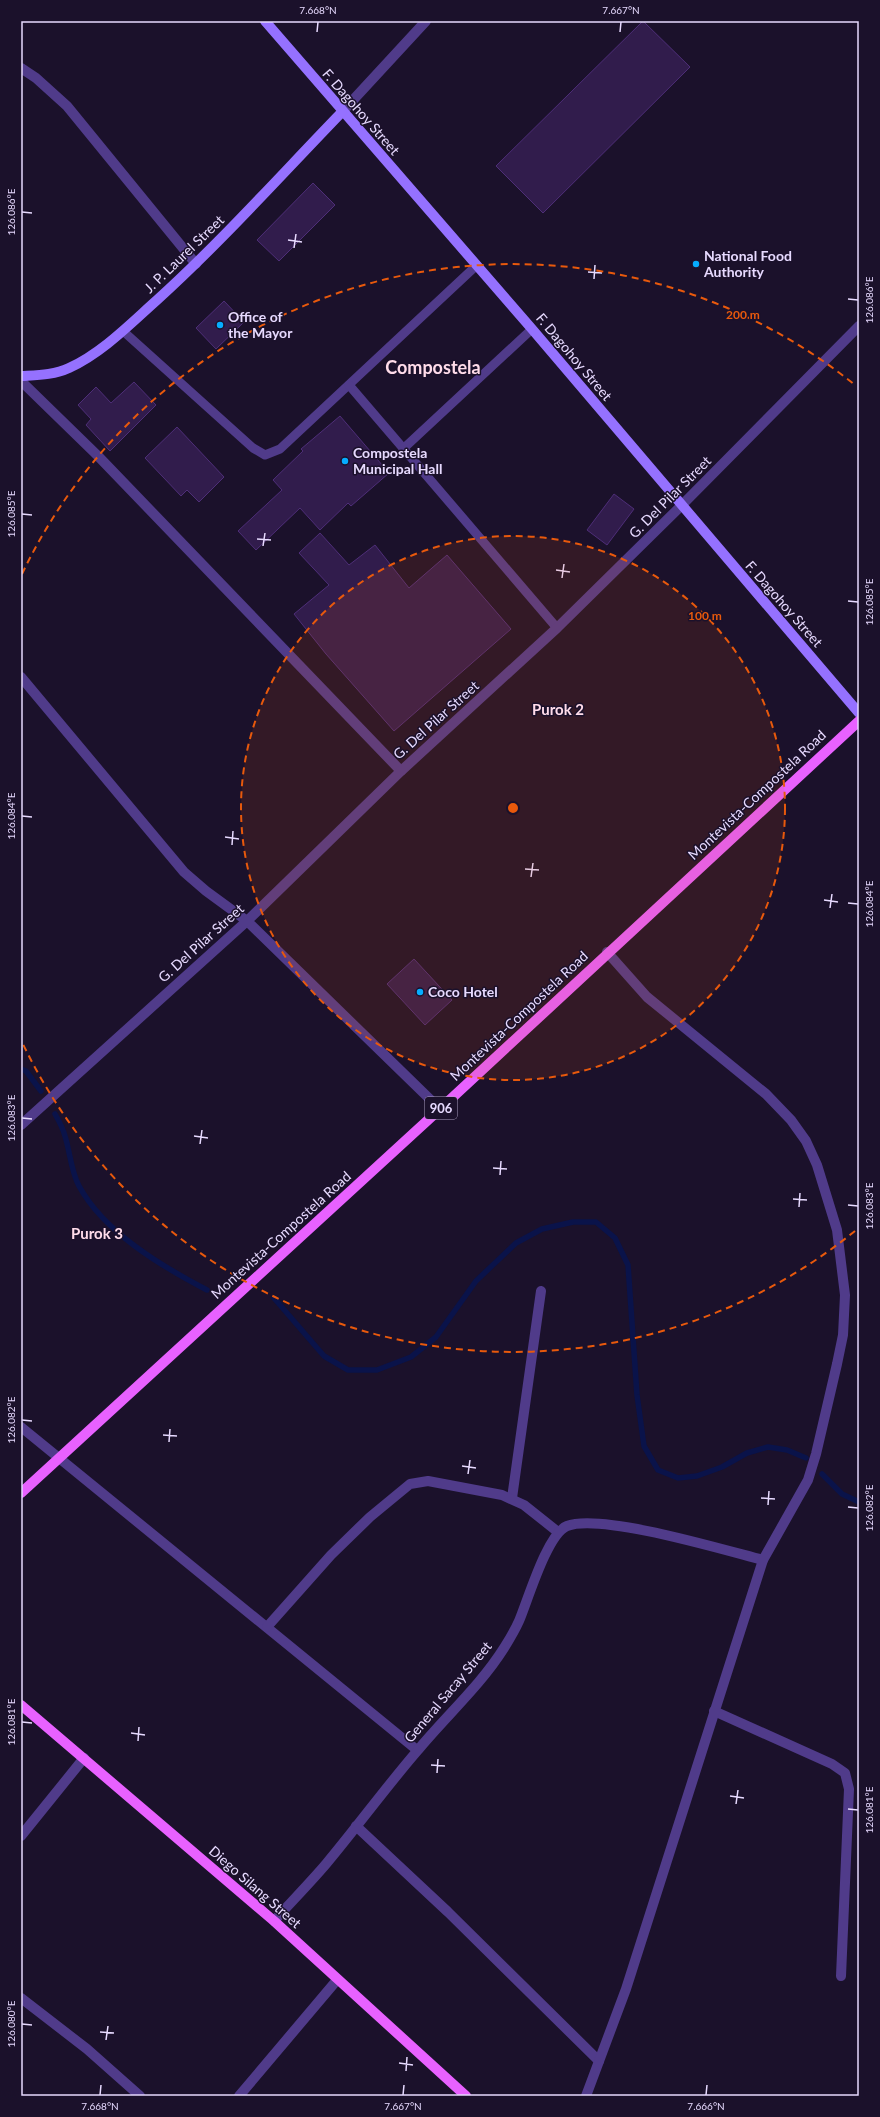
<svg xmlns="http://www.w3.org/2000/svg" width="880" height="2117" font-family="Lato,sans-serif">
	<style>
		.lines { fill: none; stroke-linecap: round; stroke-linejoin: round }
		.stream { stroke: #0a134a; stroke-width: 5.5 }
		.building { fill: #311c4c; stroke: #4e2e78 }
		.lane { stroke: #503b8a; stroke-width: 9 }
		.street { stroke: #503b8a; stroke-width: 10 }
		.secondary { stroke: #9571ff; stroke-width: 10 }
		.primary { stroke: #e861ff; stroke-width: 10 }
		.ticks { fill: none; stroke: #e7daff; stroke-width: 1.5 }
		.ring { fill: none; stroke: #e8590c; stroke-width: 2; stroke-dasharray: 7 5 }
		.poi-dot { fill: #06adff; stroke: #1b112b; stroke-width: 1.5 }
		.labels { text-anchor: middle; stroke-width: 3; stroke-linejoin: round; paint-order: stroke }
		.shield { fill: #1b112b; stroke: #aa9ebf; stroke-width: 1 }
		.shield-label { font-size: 13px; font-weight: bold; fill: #e7daff }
		.street-label { font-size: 14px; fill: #e7daff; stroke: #1b112b }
		.poi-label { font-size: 14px; font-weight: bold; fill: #e7daff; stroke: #1b112b; text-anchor: start }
		.neighbourhood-label { font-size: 15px; font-weight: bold; fill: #ffdcea; stroke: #1b112b }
		.district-label { font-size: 18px; font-weight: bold; fill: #ffdcea; stroke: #1b112b }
		.centre { fill: #e8590c; stroke: #1b112b; stroke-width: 2 }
		.ring-label { font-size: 12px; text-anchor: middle; font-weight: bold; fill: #e8590c; stroke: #1b112b; stroke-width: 3; stroke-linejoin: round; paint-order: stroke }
		.neatline { fill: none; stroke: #e7daff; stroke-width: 1.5 }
		.ticks-label { font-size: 10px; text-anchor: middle; fill: #e7daff }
	</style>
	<rect width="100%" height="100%" fill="#1b112b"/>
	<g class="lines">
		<g class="stream">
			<path d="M21 1069 26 1071 41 1091"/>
			<path d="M55 1114C59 1121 63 1128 65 1136 70 1152 71 1171 79 1186 104 1232 161 1266 207 1290"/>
			<path d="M274 1298 324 1356 348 1370H377L411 1357 436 1337 476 1281 516 1243 542 1229 573 1222H596L615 1238 628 1265 637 1395 644 1446 658 1470 678 1478 697 1476 722 1467 747 1453 768 1447 787 1450 806 1458"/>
			<path d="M822 1474 842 1494 859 1502"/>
		</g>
	</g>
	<g class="building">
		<path d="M643 21 690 67 543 213 496 166Z"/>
		<path d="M313 183 335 205 279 261 257 240Z"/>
		<path d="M224 301 244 322 216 349 196 328Z"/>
		<path d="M134 382 156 405 110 451 86 425 91 419 78 405 96 387 111 403Z"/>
		<path d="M340 416 389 473 351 506 348 503 320 530 300 508 256 550 238 531 282 490 273 480 303 451 301 449Z"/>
		<path d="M177 427 224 477 199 502 187 490 181 496 145 458Z"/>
		<path d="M614 494 634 509 607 545 587 530Z"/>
		<path d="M320 533 349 565 375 545 409 588 447 555 511 629 394 731 326 654 294 614 329 585 299 553Z"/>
		<path d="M414 959 452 1000 425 1025 387 984Z"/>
	</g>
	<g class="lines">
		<g class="lane">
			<path d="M123 331 253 448 265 455 280 449 477 265"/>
			<path d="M349 385 557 628"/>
			<path d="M404 448 532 329"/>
		</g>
		<g class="street">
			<path d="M21 68 36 78 67 106 196 264"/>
			<path d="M342 112 426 21"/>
			<path d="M21 381 98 456 401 771"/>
			<path d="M21 677 184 872 206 891 247 921 440 1109"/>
			<path d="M21 1125 247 921 401 771 557 628 681 506 859 326"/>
			<path d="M21 1427 417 1750"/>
			<path d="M512 1498 541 1291"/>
			<path d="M267 1627 331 1555 370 1517 410 1484 428 1481 502 1495 524 1505 558 1532"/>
			<path d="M714 1711 832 1764 845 1773 849 1789 841 1976"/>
			<path d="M356 1826 448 1912 599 2061"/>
			<path d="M21 1836 84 1758"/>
			<path d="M274 1921C291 1902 309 1884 326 1864 357 1827 386 1787 418 1750 446 1716 480 1686 504 1648 509 1640 515 1630 519 1621 528 1600 547 1534 567 1526 601 1513 724 1550 763 1560"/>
			<path d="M21 1998 87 2049 140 2096"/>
			<path d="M239 2096 337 1980"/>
			<path d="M586 2096 626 1989 763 1560 808 1480 816 1454 837 1364 843 1335 845 1295 837 1230 817 1165 806 1141 791 1120 766 1094 647 997 607 952"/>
		</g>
		<g class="secondary">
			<path d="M265 21 532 329 859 713"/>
			<path d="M21 376C37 375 54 375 69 368 102 353 130 324 157 300 222 241 281 175 342 112"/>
		</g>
		<g class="primary">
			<path d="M21 1493 440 1109 859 721"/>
			<path d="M21 1705 274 1921 466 2096"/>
		</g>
	</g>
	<path class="ticks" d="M317 32 318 22M620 32 621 22M22 212 32 213M288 240 302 242M294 248 296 234M588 272 602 273M594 279 595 265M848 299 858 300M22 514 32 515M257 539 271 540M263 546 265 533M556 570 570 572M562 578 564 564M848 601 858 602M22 816 32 817M225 837 239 839M232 845 233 831M525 869 539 870M531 877 533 863M824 900 838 902M848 903 858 904M830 908 832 894M22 1118 32 1119M194 1136 208 1138M200 1144 202 1130M493 1168 507 1169M500 1175 501 1161M793 1199 807 1200M848 1205 858 1206M799 1207 800 1193M22 1420 32 1421M163 1435 177 1436M169 1442 170 1429M462 1466 476 1468M468 1474 470 1460M761 1498 775 1499M768 1505 769 1491M848 1507 858 1508M22 1722 32 1723M131 1733 145 1735M138 1741 139 1727M431 1765 445 1766M437 1773 438 1759M730 1796 744 1798M736 1804 738 1790M848 1809 858 1810M22 2024 32 2025M100 2032 114 2033M106 2040 108 2026M399 2063 413 2065M406 2071 407 2057M100 2095 101 2085M403 2095 404 2085M706 2095 707 2085"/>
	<circle cx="513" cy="808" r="272" fill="#e8590c" fill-opacity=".12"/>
	<g class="ring">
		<circle cx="513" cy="808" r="272"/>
		<path d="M855 1231A544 544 0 0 1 22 1042M22 574A544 544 0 0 1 855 385"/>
	</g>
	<g class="poi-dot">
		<circle cx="696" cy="264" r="4"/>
		<circle cx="220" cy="325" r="4"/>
		<circle cx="345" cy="461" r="4"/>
		<circle cx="420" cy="992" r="4"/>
	</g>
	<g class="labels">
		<rect class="shield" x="425" y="1097" width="32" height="22" rx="3"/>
		<g class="shield-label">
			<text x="441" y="1113">906</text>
		</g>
		<g class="street-label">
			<text transform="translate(361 112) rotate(49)" y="5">F. Dagohoy Street</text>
			<text transform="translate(184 254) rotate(-44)" y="5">J. P. Laurel Street</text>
			<text transform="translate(574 357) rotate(50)" y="5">F. Dagohoy Street</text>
			<text transform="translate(670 497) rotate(-45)" y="5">G. Del Pilar Street</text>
			<text transform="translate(784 604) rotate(49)" y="5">F. Dagohoy Street</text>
			<text transform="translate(436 720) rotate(-42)" y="5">G. Del Pilar Street</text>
			<text transform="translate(757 795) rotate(-43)" y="5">Montevista-Compostela Road</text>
			<text transform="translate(201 943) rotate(-42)" y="5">G. Del Pilar Street</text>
			<text transform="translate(519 1016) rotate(-43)" y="5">Montevista-Compostela Road</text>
			<text transform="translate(281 1235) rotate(-42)" y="5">Montevista-Compostela Road</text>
			<text transform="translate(448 1692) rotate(-50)" y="5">General Sacay Street</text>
			<text transform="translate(255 1887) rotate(41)" y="5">Diego Silang Street</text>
		</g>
		<g class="poi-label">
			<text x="704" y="261">National Food<tspan x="704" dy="16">Authority</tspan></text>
			<text x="228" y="322">Office of<tspan x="228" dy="16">the Mayor</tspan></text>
			<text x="353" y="458">Compostela<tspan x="353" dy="16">Municipal Hall</tspan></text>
			<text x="428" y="997">Coco Hotel</text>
		</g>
		<g class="neighbourhood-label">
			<text x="558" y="715">Purok 2</text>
			<text x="97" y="1239">Purok 3</text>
		</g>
		<g class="district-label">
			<text x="433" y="374">Compostela</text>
		</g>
	</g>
	<circle cx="513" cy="808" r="6" class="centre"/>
	<g class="ring-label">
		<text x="743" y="319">200 m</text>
		<text x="705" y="620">100 m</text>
	</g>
	<rect width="880" height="2117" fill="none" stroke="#1b112b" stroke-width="44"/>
	<rect x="22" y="22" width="836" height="2073" class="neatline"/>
	<g class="ticks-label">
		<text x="318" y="14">7.668°N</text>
		<text x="621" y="14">7.667°N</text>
		<text transform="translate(11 212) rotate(-90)" y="4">126.086°E</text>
		<text transform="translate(869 300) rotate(-90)" y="4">126.086°E</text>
		<text transform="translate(11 514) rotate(-90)" y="4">126.085°E</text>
		<text transform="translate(869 602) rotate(-90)" y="4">126.085°E</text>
		<text transform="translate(11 816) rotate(-90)" y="4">126.084°E</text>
		<text transform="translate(869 904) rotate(-90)" y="4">126.084°E</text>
		<text transform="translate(11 1118) rotate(-90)" y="4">126.083°E</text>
		<text transform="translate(869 1206) rotate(-90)" y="4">126.083°E</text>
		<text transform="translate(11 1420) rotate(-90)" y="4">126.082°E</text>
		<text transform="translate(869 1508) rotate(-90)" y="4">126.082°E</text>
		<text transform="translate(11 1722) rotate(-90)" y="4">126.081°E</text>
		<text transform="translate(869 1810) rotate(-90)" y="4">126.081°E</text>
		<text transform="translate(11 2024) rotate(-90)" y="4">126.080°E</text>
		<text x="100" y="2110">7.668°N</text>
		<text x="403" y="2110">7.667°N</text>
		<text x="706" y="2110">7.666°N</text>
	</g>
</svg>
